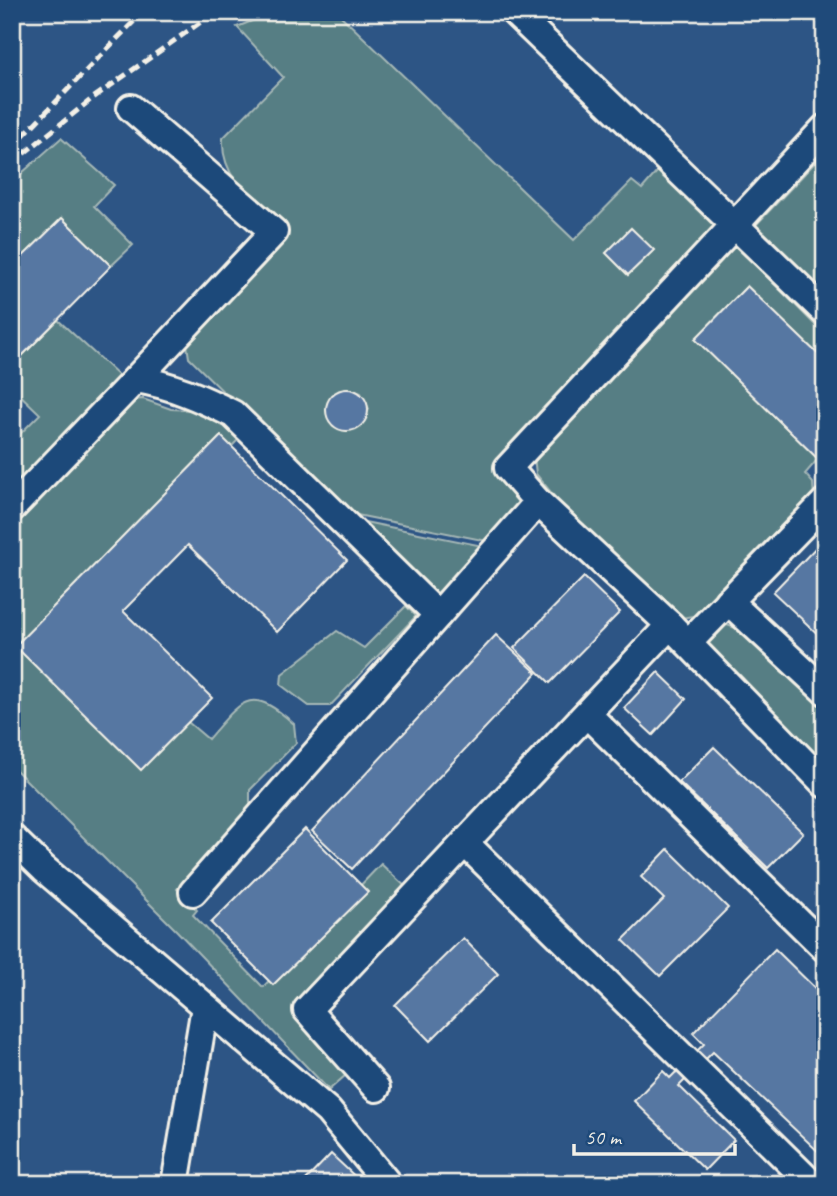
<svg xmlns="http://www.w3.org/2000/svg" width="837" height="1196" font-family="Caveat,sans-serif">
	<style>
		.green { fill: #577e84; stroke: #a6b8b6; stroke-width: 2; fill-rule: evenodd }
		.building { fill: #5777a2; stroke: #f4f1e8; stroke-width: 2 }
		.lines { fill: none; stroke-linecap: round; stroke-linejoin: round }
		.minor-casing { stroke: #f4f1e8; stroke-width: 32 }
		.minor { stroke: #1f4a7a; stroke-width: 26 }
		.rail { stroke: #f4f1e8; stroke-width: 5; stroke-dasharray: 10 5; stroke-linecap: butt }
	</style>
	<rect width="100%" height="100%" fill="#2d5585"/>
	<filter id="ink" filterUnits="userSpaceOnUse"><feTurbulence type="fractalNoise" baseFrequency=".0143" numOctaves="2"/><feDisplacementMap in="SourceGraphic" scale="14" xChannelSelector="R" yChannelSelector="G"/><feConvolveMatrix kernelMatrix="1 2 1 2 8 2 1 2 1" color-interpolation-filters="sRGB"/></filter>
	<g filter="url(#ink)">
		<g class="green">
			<path d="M274 12H337L574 240 632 181 642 189 664 164 717 225 716 230 494 464 523 494 524 504 487 541 347 513 189 358 187 345 190 338 286 233C258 205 220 180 223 138L283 77 237 27ZM631 228 653 251 628 275 606 253ZM348 388 361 393 369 409 362 425 346 431 333 426 326 411 332 395Z"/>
			<path d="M61 138 114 185 94 206 133 245 111 266 62 218 12 267V182Z"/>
			<path d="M825 152V296L755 226Z"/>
			<path d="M734 243 825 335V361L747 286 695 339 818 459 805 474 813 483 814 498 703 614 682 618 562 506 536 474 534 456Z"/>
			<path d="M58 320 119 376 12 490V442L40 414 12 387V366Z"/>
			<path d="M143 399 171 409 211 411 245 433 231 447 220 437 15 646 141 769 188 722 208 739C242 700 250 684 294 724L296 743 250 790V811L177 889 197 910 193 915 263 987 381 864 408 889 296 1007 347 1074 329 1090 177 931 12 766V520L132 400Z"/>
			<path d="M355 520 483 546 434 598Z"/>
			<path d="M406 606 416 616 330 706H309L281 685 282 674 337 631 364 648Z"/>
			<path d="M727 625 741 630 825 711V763L701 639 711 628Z"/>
		</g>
		<g class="building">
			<path d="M62 218 111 266 12 366V267Z"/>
			<path d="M631 228 654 250 628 275 606 253Z"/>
			<path d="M747 286 825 361V452L818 459 695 339Z"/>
			<circle cx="347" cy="410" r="21"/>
			<path d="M221 436 347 560 277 632 188 545 123 611 212 698 141 770 15 646Z"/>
			<path d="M825 538V641L773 592Z"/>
			<path d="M584 577 620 612 550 683 514 648Z"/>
			<path d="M496 635 537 673 352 869 312 831Z"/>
			<path d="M658 672 686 699 653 735 624 708Z"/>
			<path d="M714 747 803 833 768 868 679 782Z"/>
			<path d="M305 829 368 892 273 985 211 923Z"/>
			<path d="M668 849 728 908 660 976 623 940 664 899 641 877Z"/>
			<path d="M463 938 498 974 430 1041 395 1005Z"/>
			<path d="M775 949 825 998V1158L713 1052 679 1086 734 1140 705 1170 634 1101 663 1071 670 1078 704 1044 693 1033Z"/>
			<path d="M331 1154 363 1184H302Z"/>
		</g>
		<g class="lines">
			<g class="minor-casing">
				<g id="minor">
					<path d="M514 12 825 312"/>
					<path d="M131 108 274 232 136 379"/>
					<path d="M538 502 508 468 825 128"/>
					<path d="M12 508 136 379C172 385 201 398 233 414L438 615"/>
					<path d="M728 601 825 691"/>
					<path d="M688 643 825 502"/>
					<path d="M587 714 825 948"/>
					<path d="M12 838 44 869 328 1111 388 1184"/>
					<path d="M465 843 812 1184"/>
					<path d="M193 892 538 502 670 625"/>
					<path d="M376 1088 307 1010 670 625 825 784"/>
					<path d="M175 1184 205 1007"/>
				</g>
			</g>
			<use href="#minor" class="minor"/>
			<g class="rail">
				<path d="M12 147 143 12"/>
				<path d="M12 163 93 98 215 12"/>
			</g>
		</g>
	</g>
	<rect width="837" height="1196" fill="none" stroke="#1f4a7a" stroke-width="42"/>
	<rect x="21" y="21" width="795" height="1154" fill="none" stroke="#f4f1e8" stroke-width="2.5" filter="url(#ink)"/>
	<path d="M574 1144v10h161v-10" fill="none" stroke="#f4f1e8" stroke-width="3.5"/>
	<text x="585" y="1144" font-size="21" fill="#f4f1e8" stroke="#1f4a7a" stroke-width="5" paint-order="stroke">50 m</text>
</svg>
